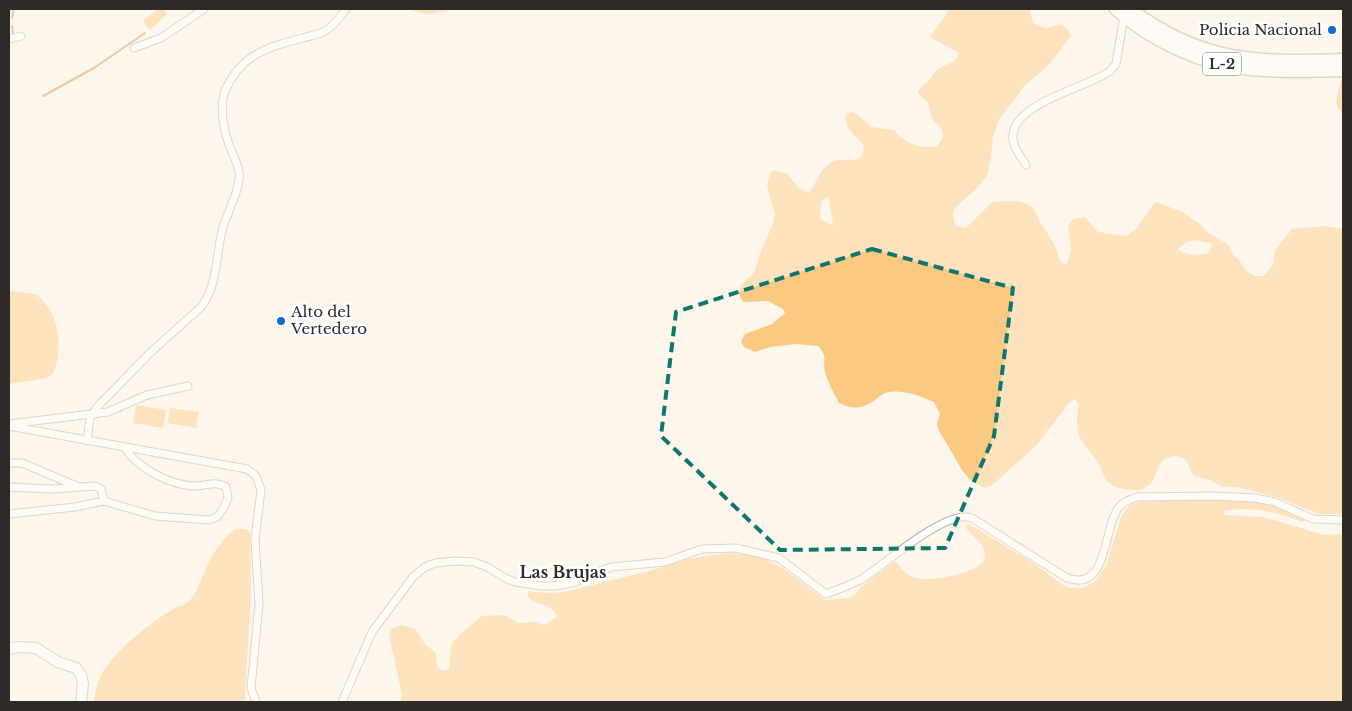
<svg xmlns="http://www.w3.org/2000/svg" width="1352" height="711" font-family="'Libre Baskerville',serif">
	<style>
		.green { fill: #faca83; fill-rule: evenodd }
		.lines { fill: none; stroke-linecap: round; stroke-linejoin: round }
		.stream { stroke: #cb994b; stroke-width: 2 }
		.street-casing { stroke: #b6afa6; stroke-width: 9 }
		.secondary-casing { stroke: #b6afa6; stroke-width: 12 }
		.highway-casing { stroke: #b6afa6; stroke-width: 15 }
		.street { stroke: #fff; stroke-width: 7 }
		.secondary { stroke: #fff; stroke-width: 10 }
		.highway { stroke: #fff; stroke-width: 12 }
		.marked { fill: none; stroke: #0f766e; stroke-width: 4; stroke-dasharray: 10 6; stroke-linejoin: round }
		.poi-dot { fill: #0f6bd4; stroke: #fff; stroke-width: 2 }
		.labels { text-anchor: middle; stroke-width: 5; stroke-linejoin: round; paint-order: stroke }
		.shield { fill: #fff; stroke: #6c6a68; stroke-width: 1 }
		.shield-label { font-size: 14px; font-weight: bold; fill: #2d2a27 }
		.poi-label { font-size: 15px; fill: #2d2a27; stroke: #fff; text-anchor: end }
		.neighbourhood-label { font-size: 16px; font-weight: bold; fill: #2d2a27; stroke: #fff }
	</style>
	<rect width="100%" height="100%" fill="#fdf6ec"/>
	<g class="green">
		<path d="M158 9H163L167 14 150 30 143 21Z"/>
		<path d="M405 9H453L429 14Z"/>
		<path d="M950 9H1031L1030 12 1033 23 1045 28 1062 24 1069 31 1071 36 1048 66 1026 84 1000 118 993 137 991 158 987 176 976 189 955 208 953 212 954 222 957 226 966 228 992 202C1005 201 1028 198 1035 211 1038 216 1039 221 1042 225 1047 233 1052 239 1056 248 1059 256 1057 260 1065 264L1068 262 1071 248 1068 226 1073 219 1085 217 1098 232 1126 236 1137 228 1155 202 1183 212 1201 225 1208 233 1228 244 1234 256 1238 259 1246 271 1255 276H1264L1270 269 1273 264 1275 250 1292 229 1325 226 1343 229V514H1319L1279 498 1237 487H1222L1210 480 1194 476C1189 467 1187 455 1174 456 1149 458 1164 491 1133 490 1126 490 1113 487 1108 482 1103 477 1102 470 1099 465 1095 455 1086 449 1081 440 1075 430 1077 415 1079 405L1075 399 1069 403 1036 446 991 486 986 488C962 479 961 466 948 446 945 440 941 435 938 429L937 423 940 414 934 402C920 396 901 388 885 393 881 395 878 397 875 400 862 409 854 410 839 403 834 393 828 383 825 372 822 360 829 358 818 346L796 344 770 347 755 352 744 347 741 342 745 334 772 324 785 313 783 309 768 301 743 302 738 292 743 283 754 273 762 248 773 224 775 213 769 195 767 184 771 172 775 170 787 174 799 188 809 193C818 181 821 164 838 160 845 159 852 161 859 159L862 156 864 146 848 128 845 119 847 114 852 112 858 115 872 127 894 130C904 143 920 150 937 146L943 138 942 130 931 117 928 103 918 93C920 86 923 86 928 81 932 78 934 72 938 69 947 63 956 64 959 53L930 37ZM827 197 829 199 833 225 822 220 820 216 822 201ZM1195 240 1211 243 1212 246 1208 253C1201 256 1183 255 1178 249L1187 242Z"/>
		<path d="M1341 80H1343V113L1338 109 1336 102Z"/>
		<path d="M9 291 36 294C59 312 64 347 53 374L46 378 9 384Z"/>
		<path d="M136 405 166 410 163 428 133 423Z"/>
		<path d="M170 408 199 412 196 428 168 423Z"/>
		<path d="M1213 499C1246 500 1277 501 1306 520L1302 522C1278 512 1251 506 1224 511L1225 515 1263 517 1324 535 1343 534V702H400L402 695 389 635 391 629 401 625 415 629 426 645 436 653 437 666 440 670 445 671 449 669 451 647 453 642 460 634 482 616 504 615 519 623 533 622 545 625 557 616C552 603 537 606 528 597V591L546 593 565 592 653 570 688 559 728 553 755 555 769 561 783 568 825 600 849 598 855 595 862 586 895 561C901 568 906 576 916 578 929 582 986 573 985 556 985 544 972 536 966 528L967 524H969L1032 562 1063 585 1069 588H1082L1095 582 1106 566 1121 517 1126 509 1132 504 1145 501Z"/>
		<path d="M235 529H245L250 532 251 594 245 696 246 702H94C95 695 96 686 99 680 110 654 146 626 170 611 176 607 185 606 190 600 197 593 200 582 204 573 210 557 222 539 235 529Z"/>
	</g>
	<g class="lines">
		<g class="stream">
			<path d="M12 18 14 9"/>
			<path d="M12 26 13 34"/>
			<path d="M43 96 94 68 145 33"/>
		</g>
		<g class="street-casing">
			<g id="street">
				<path d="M9 39 21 36"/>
				<path d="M134 48 161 38 204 9"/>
				<path d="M1026 165C1022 159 1016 151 1014 144 1002 104 1089 88 1110 71L1116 64 1124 16"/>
				<path d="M9 424 108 412 147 395 188 386"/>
				<path d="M9 426 247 469 256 476 261 490 255 539 259 603 251 688 256 702"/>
				<path d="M87 441 90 418 97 407 151 352 201 307C218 287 216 251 223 227 228 211 241 188 239 172 238 164 233 155 230 147 224 132 219 107 225 91 241 54 268 47 303 38 310 36 319 34 325 31 334 26 340 17 346 9"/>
				<path d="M9 463H22L79 487"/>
				<path d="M9 487 52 489 95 486 101 489 104 501"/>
				<path d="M9 514 75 507 104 501 155 516 209 520 217 517 223 509 228 498 226 487C214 480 205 487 192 486 169 484 137 468 125 448"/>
				<path d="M342 702 372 632 413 577 425 567 435 563 455 561 474 562 487 567 507 579 515 582 542 586H555L575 582 611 567 665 562 702 549 736 548 779 558 826 594C838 589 851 585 862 579 884 565 947 508 972 518L1067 578C1110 593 1102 526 1120 506 1124 501 1131 499 1137 497L1214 496 1255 498 1275 502 1313 519 1343 520"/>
			</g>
		</g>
		<g class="secondary-casing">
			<path id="secondary" d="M9 649 18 647 36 648 58 662 76 668 81 675 83 684 81 702"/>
		</g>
		<g class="highway-casing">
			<g id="highway">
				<path d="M1116 9C1152 41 1202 65 1251 69 1282 72 1312 71 1343 70"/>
				<path d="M1130 9C1201 63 1258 63 1343 60"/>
			</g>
		</g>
		<use href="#street" class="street"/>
		<use href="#secondary" class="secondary"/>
		<use href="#highway" class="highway"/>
	</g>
	<path d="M0 0H1352V711H0ZM872 249 1013 288 994 436 945 548 780 550 661 436 676 312Z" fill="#fdf6ec" fill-opacity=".55" fill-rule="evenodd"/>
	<path class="marked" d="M872 249 1013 288 994 436 945 548 780 550 661 436 676 312Z"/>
	<g class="poi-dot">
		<circle cx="1332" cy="30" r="5"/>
		<circle cx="281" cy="321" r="5"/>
	</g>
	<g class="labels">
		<rect class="shield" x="1203" y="52.5" width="38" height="23" rx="4"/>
		<g class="shield-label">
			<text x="1222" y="69">L-2</text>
		</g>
		<g class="poi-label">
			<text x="1322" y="35">Policia Nacional</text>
			<text x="291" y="317" text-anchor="start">Alto del<tspan x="291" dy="17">Vertedero</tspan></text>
		</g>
		<g class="neighbourhood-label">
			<text x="563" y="578">Las Brujas</text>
		</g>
	</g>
	<rect width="1352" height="711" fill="none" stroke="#2d2a27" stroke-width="20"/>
</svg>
